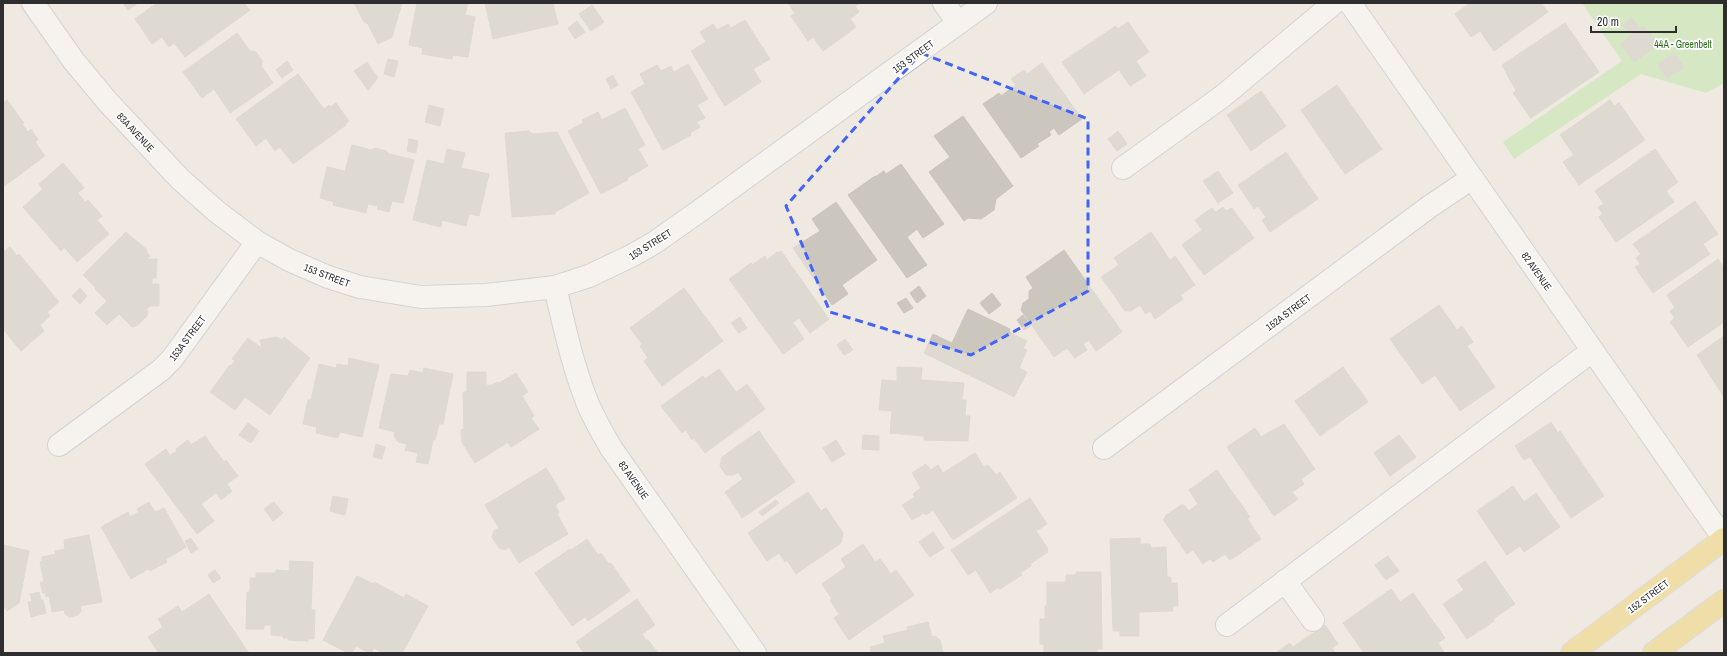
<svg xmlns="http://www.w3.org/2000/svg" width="1727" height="656" font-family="'Archivo Narrow',sans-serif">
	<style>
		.green { fill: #b6e59e }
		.building { fill: #cbc7bf; stroke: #cbc5ba }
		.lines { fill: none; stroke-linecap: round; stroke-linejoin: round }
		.minor-casing { stroke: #b4b7c1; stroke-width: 24 }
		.major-casing { stroke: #c9c9c9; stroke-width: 24 }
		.minor { stroke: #fff; stroke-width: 22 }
		.major { stroke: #f2d163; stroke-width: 22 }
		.marked { fill: none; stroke: #4264fb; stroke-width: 3; stroke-dasharray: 8 5; stroke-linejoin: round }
		.labels { text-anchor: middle; stroke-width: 3.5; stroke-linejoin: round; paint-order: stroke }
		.park-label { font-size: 10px; fill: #2c6e1b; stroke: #fff }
		.street-label { font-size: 10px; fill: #2e2e2e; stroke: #fff }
	</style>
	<rect width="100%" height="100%" fill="#efe9e1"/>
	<path class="green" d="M1582 3H1724V83L1706 93 1641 74 1514 159 1503 142 1622 61Z"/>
	<g class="building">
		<path d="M123 3H138L128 10Z"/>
		<path d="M157 3H244L250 10 185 57 174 43 169 47 162 37 152 44 135 19Z"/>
		<path d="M354 3H402L392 37 378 44 368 24 364 22Z"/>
		<path d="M417 3H468L465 15 475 17 468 57 453 55 452 59 422 54 423 48 409 45Z"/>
		<path d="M485 3H553L558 24 493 39Z"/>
		<path d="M788 3H859L855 6 859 12 850 19 856 27 823 51 813 37 808 41 791 16 795 13Z"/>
		<path d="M1470 3H1541L1548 12 1494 51 1480 31 1471 37 1455 14Z"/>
		<path d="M592 5 604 22 591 31 579 14Z"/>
		<path d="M1631 18 1639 27 1631 34 1623 25Z"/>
		<path d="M745 20 770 59 753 69 761 82 725 106 691 51 706 42 700 32 713 24 717 30 728 24 731 28Z"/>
		<path d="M577 21 585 32 575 39 568 28Z"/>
		<path d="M1128 22 1149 52 1136 61 1146 76 1130 86 1119 70 1084 94 1062 62 1116 26 1118 29Z"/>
		<path d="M1565 23 1599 72 1531 118 1513 93 1516 91 1502 65Z"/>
		<path d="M1644 26 1658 44 1634 62 1620 44Z"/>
		<path d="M237 33 250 51 256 52 262 61 261 66 273 83 230 113 214 89 202 98 183 72Z"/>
		<path d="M1674 53 1684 67 1667 78 1658 65Z"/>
		<path d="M388 59 398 61 394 77 384 74Z"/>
		<path d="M287 61 293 70 282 78 276 70Z"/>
		<path d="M367 62 378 78 368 90 354 71Z"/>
		<path d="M1042 63 1082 119 1059 135 1054 128 1049 132 1051 135 1037 144 1039 146 1021 158 983 104 999 93 1001 96 1016 85 1011 79 1024 70 1027 74Z"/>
		<path d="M688 64 708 99 697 105 705 118 697 122 700 127 690 133 691 135 663 150 631 92 645 84 640 74 657 65 661 71 671 66 674 72Z"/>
		<path d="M298 74 324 109 329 105 330 107 336 103 349 121 345 124 346 125 293 164 280 147 275 151 266 138 256 146 236 119Z"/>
		<path d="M613 75 618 85 611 89 606 79Z"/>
		<path d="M1337 85 1382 149 1345 174 1301 110Z"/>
		<path d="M1261 91 1286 126 1251 151 1227 115Z"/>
		<path d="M7 100 24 123 22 124 28 132 31 129 38 140 35 142 45 156 3 187V103Z"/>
		<path d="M1610 100 1614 106 1619 103 1645 140 1579 185 1563 162 1574 155 1560 135Z"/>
		<path d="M429 105 444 109 440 126 425 122Z"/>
		<path d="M625 108 645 145 638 149 648 166 627 178 628 180 601 194 568 131 583 123 582 120 598 112 602 120Z"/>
		<path d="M963 116 1013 186 996 199 994 210 981 219 968 218 964 221 929 172 950 157 934 136Z"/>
		<path d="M529 131 533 134 557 132 589 193 555 212V214L512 217 505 133Z"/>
		<path d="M1118 131 1127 144 1117 151 1108 139Z"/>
		<path d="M409 139 418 141 416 153 407 151Z"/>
		<path d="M352 145 371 150 376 148 386 151 389 154 414 160 403 203 392 201 389 212 377 209 378 206 368 204 366 213 333 205 334 202 320 198 327 167 345 171Z"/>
		<path d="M447 149 465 153 461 168 489 174 479 216 469 214 466 226 442 220 441 227 413 220 427 160 444 164Z"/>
		<path d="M1655 149 1678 182 1666 191 1674 202 1616 242 1599 217 1603 214 1598 207 1604 204 1595 191Z"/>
		<path d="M1286 152 1318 199 1270 232 1262 220 1266 217 1258 206 1254 209 1238 185Z"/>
		<path d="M63 163 84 188 78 193 85 202 88 200 102 216 97 220 109 234 77 262 64 247 61 251 23 207 43 189 39 184Z"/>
		<path d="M901 164 944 224 923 238 917 229 907 237 927 265 907 278 848 195 875 176V177L884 171 886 174Z"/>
		<path d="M1218 171 1233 193 1218 203 1203 181Z"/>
		<path d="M1695 201 1718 234 1703 244 1710 254 1653 293 1635 267 1640 264 1636 258 1641 254 1633 244Z"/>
		<path d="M836 202 877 260 842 285 848 294 832 305 793 248 820 231 812 219Z"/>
		<path d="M1223 207 1226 211 1232 208 1254 238 1204 275 1182 245 1202 230 1195 220 1212 208 1216 212Z"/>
		<path d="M126 232 147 250 146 251 150 256 147 259H157L156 278H152V284H159V306H150L146 310 148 311 147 316 138 325 132 327 119 314 107 325 95 313 107 301 95 289 96 288 83 275Z"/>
		<path d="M1151 232 1170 260 1175 256 1195 285 1180 295 1183 299 1155 319 1150 311 1146 314 1140 305 1131 311H1125L1101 277 1119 265 1114 258Z"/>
		<path d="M10 247 17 256 19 254 59 302 47 312 50 316 40 325 44 331 21 351 3 329V252Z"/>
		<path d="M1064 250 1122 332 1096 351 1089 340 1083 344 1087 350 1075 358 1067 348 1054 357 1021 310 1023 303 1029 299V291L1033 288 1026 277Z"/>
		<path d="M781 251 829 319 810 333 799 318 793 323 804 339 783 354 729 279 751 263 752 265 765 256 767 260 777 252 778 253Z"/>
		<path d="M1718 259 1724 268V322L1688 347 1670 322 1675 318 1670 311 1675 308 1667 295Z"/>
		<path d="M919 286 926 296 917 303 910 293Z"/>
		<path d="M80 288 87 296 80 304 72 296Z"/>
		<path d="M684 288 723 341 662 386 644 361 648 358 640 346 642 344 630 328Z"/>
		<path d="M992 293 1001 305 989 314 980 303Z"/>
		<path d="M906 298 913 308 904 313 897 303Z"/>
		<path d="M1439 305 1457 330 1462 326 1473 342 1467 346 1495 387 1460 411 1435 375 1422 384 1390 339Z"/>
		<path d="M968 309 1010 329 1009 332 1027 341 1023 348 1027 350 1019 368 1027 372 1014 397 924 353 933 334 952 343Z"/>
		<path d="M1023 315 1031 326 1024 330 1017 320Z"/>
		<path d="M740 317 747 328 739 333 731 323Z"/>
		<path d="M1724 336V397L1697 355Z"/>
		<path d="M277 337 282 340 284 337 310 358 270 415 245 397 235 410 210 392 230 365 231 366 235 361 232 359 248 338 262 348 260 340Z"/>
		<path d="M845 339 853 350 844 355 837 345Z"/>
		<path d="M349 358 379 365 362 437 340 432 338 438 316 433 317 427 303 424 308 400H311L319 364 336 368 337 364 348 366Z"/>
		<path d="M897 367 922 368 921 380 964 383 962 400H966L965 416H970L968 441 924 440V436L890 433 892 411 879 410 882 380 897 381Z"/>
		<path d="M1343 367 1368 402 1320 436 1295 401Z"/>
		<path d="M424 368 453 374 443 424H439L435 440H433L428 464 416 462 418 453 405 450 407 444 398 442 394 436 395 432 379 428 391 374 408 376 410 370 423 373Z"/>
		<path d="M719 369 736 392 747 384 765 409 705 453 694 438 692 440 686 430 682 433 661 406 703 376 705 379Z"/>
		<path d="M467 372H486V385H492L498 382 499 383 516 373 528 392 522 396 534 416 531 418 539 429 511 447 508 442 475 463 462 442 461 430 464 429 463 393 467 391Z"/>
		<path d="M1551 422 1558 433 1560 431 1604 496 1571 518 1530 457 1524 460 1515 446Z"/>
		<path d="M248 423 259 431 251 443 239 435Z"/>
		<path d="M1284 424 1315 469 1301 479 1304 484 1292 492 1298 499 1274 516 1227 447 1255 428 1261 437Z"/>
		<path d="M759 431 795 482 742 518 725 492 743 479 738 472 734 475H726L720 466 722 457Z"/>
		<path d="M863 435 879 436V450L862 449Z"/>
		<path d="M1399 435 1416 457 1390 476 1374 453Z"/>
		<path d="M205 436 224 462 226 460 238 476 227 484 232 491 221 500 216 493 201 504 214 521 197 534 145 464 166 449 170 455 177 451 176 449 188 440 191 445Z"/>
		<path d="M836 440 845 454 832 462 823 448Z"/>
		<path d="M376 444 385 447 382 459 373 457Z"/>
		<path d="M975 453 984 467 988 465 996 475 1000 472 1017 498 953 540 933 510 926 515 924 513 912 520 902 505 915 497 913 494 921 488 912 473 926 464 931 470 938 465 943 473Z"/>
		<path d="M546 468 565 499 555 505 559 513 557 514 568 534 519 563 509 547 505 550 499 548 492 537 494 531 499 528 485 505Z"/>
		<path d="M1217 470 1250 517 1247 518 1261 539 1230 560 1225 554 1213 562 1210 559 1203 564 1193 550 1187 554 1163 519 1166 517 1165 516 1181 505H1184L1189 511 1198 504 1189 490Z"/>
		<path d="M1513 486 1524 502 1536 493 1560 527 1524 552 1520 546 1507 555 1477 511Z"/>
		<path d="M808 492 821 511 826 508 843 533 841 543 796 574 787 560 785 562 779 553 767 561 748 533Z"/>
		<path d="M333 496 348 499 345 515 330 511Z"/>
		<path d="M1030 498 1047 524 1036 531 1048 549 1047 550 1048 552 1030 564 1031 566 1020 573 1022 575 1000 589 999 587 990 593 976 570 968 575 951 550Z"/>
		<path d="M776 500 779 503 762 516 759 512Z"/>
		<path d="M149 502 155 512 164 508 186 547 166 559 167 562 150 571 148 569 131 579 101 527 128 512 130 517 139 512 137 509Z"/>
		<path d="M274 502 283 513 273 521 264 509Z"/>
		<path d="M933 532 944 548 930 557 919 542Z"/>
		<path d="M89 535 102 602 80 606 81 611 78 615 70 617 65 614 64 610 52 612 49 596 46 597 45 593H43L40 582H44L40 562 42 561V557L56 554 55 551 65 549 64 540Z"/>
		<path d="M191 538 198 549 191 553 185 541Z"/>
		<path d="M1140 538V544H1150L1151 548 1166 547 1167 577H1171V583H1177L1178 606H1172L1173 611 1139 612V636H1120V631H1113L1110 539Z"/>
		<path d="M587 539 598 555 601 553 609 564 611 563 630 591 588 621 585 617 572 626 535 573 570 549 571 550Z"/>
		<path d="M863 544 875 562 880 559 891 574 896 570 914 595 849 640 834 618 839 614 830 600 832 599 822 584 846 567 841 559Z"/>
		<path d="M3 545 29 551 19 603 7 611 3 605Z"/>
		<path d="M1388 556 1399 571 1386 580 1375 565Z"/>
		<path d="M290 561 313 562 311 610H315L314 639H308V641L288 640V638H283V636L271 635V625H264V629H246L247 592H250V578H256V573H276V570L289 571Z"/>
		<path d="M1485 561 1515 604 1493 619 1494 621 1467 639 1443 604 1464 590 1457 580Z"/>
		<path d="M215 570 221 578 213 583 208 575Z"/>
		<path d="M1076 572H1101L1102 649H1097V653H1044V644H1040V619H1045V606H1047V582H1066V575H1076Z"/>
		<path d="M357 576 373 584 374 582 404 598 406 594 428 606 402 653H383L374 648 371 653H369L356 646 352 653H348L323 640Z"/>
		<path d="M1391 589 1400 602 1413 593 1445 638 1438 643 1444 652 1364 653 1343 623Z"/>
		<path d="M39 592 41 600H43L46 613 31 617 28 602 32 601 30 594Z"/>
		<path d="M209 594 249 653H159L148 637 163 627 158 619 178 606 182 612Z"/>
		<path d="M637 599 655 625 642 634 646 641 648 640 658 653H584L576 642Z"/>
		<path d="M928 622 932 637 935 636 940 640 943 653H871L870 647 885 643 883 636 908 630 907 627Z"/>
		<path d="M1325 625 1338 644 1332 648 1335 653H1275L1290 643 1293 647Z"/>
	</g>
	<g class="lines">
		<g class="minor-casing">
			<g id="minor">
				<path d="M33 3 73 60 107 101 180 179 216 211 257 242 289 260 328 277 360 287 421 297 486 295 555 287 589 276 631 256 654 243 698 212 986 3"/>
				<path d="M944 3 958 23"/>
				<path d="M1350 3 1724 539"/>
				<path d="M1123 168 1223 96 1334 3"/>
				<path d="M555 287C564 325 572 363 586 399 592 416 602 432 611 448L755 653"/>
				<path d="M59 445 161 370 172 359 257 242"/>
				<path d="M1104 448 1429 207 1472 178"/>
				<path d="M1285 581 1313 620"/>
				<path d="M1227 625 1592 351"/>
			</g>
		</g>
		<g class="major-casing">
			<g id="major">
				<path d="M1572 653 1724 539"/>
				<path d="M1654 653 1724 601"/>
			</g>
		</g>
		<use href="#minor" class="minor"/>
		<use href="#major" class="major"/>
	</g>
	<path d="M0 0H1727V656H0ZM921 53 1088 119V291L971 355 830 312 786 206Z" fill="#efe9e1" fill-opacity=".55" fill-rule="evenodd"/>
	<path class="marked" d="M921 53 1088 119V291L971 355 830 312 786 206Z"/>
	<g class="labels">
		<g class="park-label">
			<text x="1683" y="48">44A - Greenbelt</text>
		</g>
		<g class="street-label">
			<text transform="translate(913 56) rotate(-36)" y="4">153 STREET</text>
			<text transform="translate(136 132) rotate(47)" y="4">83A AVENUE</text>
			<text transform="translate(650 244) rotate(-32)" y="4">153 STREET</text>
			<text transform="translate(1537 271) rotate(55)" y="4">82 AVENUE</text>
			<text transform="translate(327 275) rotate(21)" y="4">153 STREET</text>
			<text transform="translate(1288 312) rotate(-37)" y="4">152A STREET</text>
			<text transform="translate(187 338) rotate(-53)" y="4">153A STREET</text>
			<text transform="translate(634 480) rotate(55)" y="4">83 AVENUE</text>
			<text transform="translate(1648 596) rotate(-37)" y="4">152 STREET</text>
		</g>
	</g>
	<rect width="1727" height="656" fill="none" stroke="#2e2e2e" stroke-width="8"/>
	<path d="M1591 26v6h85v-6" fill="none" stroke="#2e2e2e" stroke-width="2"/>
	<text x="1597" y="26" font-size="12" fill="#2e2e2e" stroke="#ffffff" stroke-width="3" paint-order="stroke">20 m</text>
</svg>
